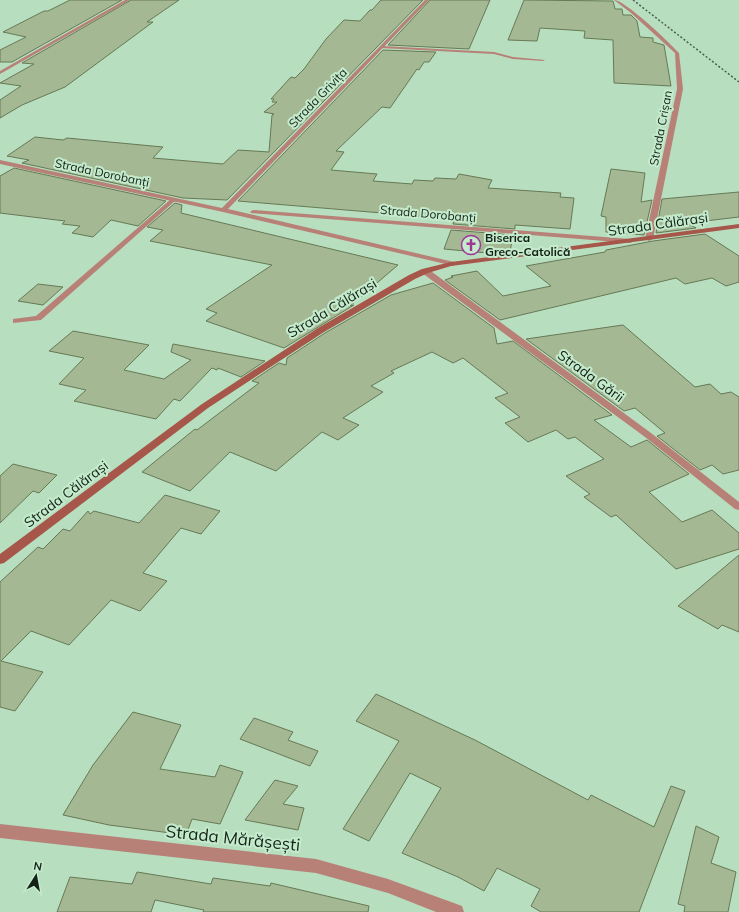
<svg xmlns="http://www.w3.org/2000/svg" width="739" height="912" font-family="Mulish,sans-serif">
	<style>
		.building { fill: #a4b993; stroke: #667955 }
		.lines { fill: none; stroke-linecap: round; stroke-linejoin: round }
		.service { fill: #b88177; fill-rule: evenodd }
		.minor { fill: #b88177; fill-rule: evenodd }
		.secondary { fill: #a6574a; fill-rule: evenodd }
		.rail { stroke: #4a604f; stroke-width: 1.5; stroke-dasharray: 2 2; stroke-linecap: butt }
		.labels { text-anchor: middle; stroke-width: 4; stroke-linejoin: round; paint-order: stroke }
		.far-street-label { font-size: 12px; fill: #142217; stroke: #c5ebcd }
		.far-poi-label { font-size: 12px; font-weight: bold; fill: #142217; stroke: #c5ebcd; text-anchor: start }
		.street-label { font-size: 14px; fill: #142217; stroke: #c5ebcd }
		.near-street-label { font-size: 17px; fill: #142217; stroke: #c5ebcd }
	</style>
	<rect width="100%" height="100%" fill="#b8dec0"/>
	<g class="building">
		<path d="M70 0H122L12 62H0V50L26 37 3 32 44 11H48Z"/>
		<path d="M131 0H179L147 22H153L65 87 22 105 0 118V100L21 86 0 83 34 64 22 63Z"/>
		<path d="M381 0H423L227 200 183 198 22 163 29 160 7 156 35 137 63 140 67 138 163 147 153 158 223 164 238 150 269 152 272 115 274 114 264 112 277 102H272L274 99H271L291 77 295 78 304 69 326 39 344 20 360 21 370 10H372Z"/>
		<path d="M430 0H490L469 49 388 45Z"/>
		<path d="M524 0 613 1 615 9H622L623 15H631L637 21 640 37 653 38V42L664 45 671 86 614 83 613 40 584 38 585 31 540 28 537 41 508 40Z"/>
		<path d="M383 50 436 52 429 62H424L419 70 417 69 390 108 382 107 336 151 344 152 331 170 377 174 373 181 412 184 414 180 433 181 435 178 456 179 459 174 492 180 488 188 561 193 560 197 574 198 570 229 515 225V229L453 224 454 219 238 201Z"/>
		<path d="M14 168 166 201 138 226 111 220 93 237 72 233 80 226 62 224 65 221 0 213V176Z"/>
		<path d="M611 169 645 173 641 202 652 200 644 235 606 232V217L601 216Z"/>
		<path d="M739 192V217L688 223 696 228 656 233 662 199Z"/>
		<path d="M175 203 182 205 181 213 398 265 350 306 354 305 284 348 206 321 217 313 206 309 272 265 150 241 163 230 147 227Z"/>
		<path d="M451 230 513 235 510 252 498 254 444 249Z"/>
		<path d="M705 234 739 256V282L726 286 712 278 685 284 676 278 500 320 445 280 453 277 451 276 477 271 503 296 551 286 526 266 605 252 606 250 653 241Z"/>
		<path d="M433 283 494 328 497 344 513 341 612 415 594 420 631 447 647 440 689 474 649 492 682 522 712 510 739 533V549L676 569 616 515 611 517 584 497 590 494 566 476 604 459 575 437 568 439 556 430 528 442 505 423 520 417 495 398 508 393 463 358 453 363 432 352 391 371 394 373 371 386 383 392 343 418 359 425 338 440 322 432 276 471 230 452 190 491 142 472 195 429 197 430 259 383 252 381 279 363 286 365 287 358 325 333 391 295Z"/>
		<path d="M38 284 63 287 43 305 18 301Z"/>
		<path d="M623 325 695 387 710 384 721 394 731 392 739 397V470L723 474 712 465 700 470 657 436 665 433 635 408 624 411 526 339Z"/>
		<path d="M73 331 149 345 124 370 164 379 191 360 171 352 173 344 265 361 241 377 218 368 217 370 212 368 180 401 174 399 156 419 74 401 86 390 59 384 84 358 49 351Z"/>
		<path d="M13 464 57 475 39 493 33 491 0 523V476Z"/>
		<path d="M165 495 220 511 201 534 181 528 143 573 167 581 140 611 111 600 69 645 31 631 1 661 43 672 15 711 0 707V582L38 547 43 549 63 529 70 531 88 511 90 514 94 511 139 523Z"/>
		<path d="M739 555V632L722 625 718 629 678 606Z"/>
		<path d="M376 694 475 740 588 800 591 795 654 827 671 786 685 791 639 912H541L531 906 540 889 497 868 484 891 458 877 402 853 441 788 410 773 369 841 343 829 399 741 356 721Z"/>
		<path d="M133 712 181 725 160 769 215 777 220 765 243 772 220 824 192 819 186 835 109 825 63 815 93 765Z"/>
		<path d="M254 718 293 732 288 740 318 751 310 766 240 739Z"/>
		<path d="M275 780 298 786 283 804 304 808 298 830 245 820Z"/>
		<path d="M696 826 719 837 711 863 736 872 728 912H684L685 906 678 904Z"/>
		<path d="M137 872 211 884 213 878 270 886 271 883 369 906 368 912H203L204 910 155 900 151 912H57L70 877 132 884Z"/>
	</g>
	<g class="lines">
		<g class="service">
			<path d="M382 46 494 52 513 57 545 60 543 61 513 59 494 54 381 48Z"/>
			<path d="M171 199 176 200 41 320 13 323V319L36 316Z"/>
		</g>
		<g class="minor">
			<path d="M125 0H130L0 74V71Z"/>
			<path d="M425 0H429L228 209 454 262V266L223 212 0 164V160L222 208Z"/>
			<path d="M614 0C625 0 670 43 679 53L683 89 653 239 649 241 645 239 677 89 675 53 631 13Z"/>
			<path d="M253 210 630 239 634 241 630 243 251 213 250 212Z"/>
			<path d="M422 269H428L651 433 739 502V510L735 509 645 437 422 273Z"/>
			<path d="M0 824 316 859 388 879 462 906 464 912H436L388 893 316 873 0 838Z"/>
		</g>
		<path class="secondary" d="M739 224V228L451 266 428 273 415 279 324 332 208 408 4 563 0 564V554L202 404 318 328 409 275 422 269 451 262Z"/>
		<path class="rail" d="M633 0 739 82"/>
	</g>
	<defs>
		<g id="church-ring" transform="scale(1)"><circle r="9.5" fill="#c5ebcd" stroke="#a03698" stroke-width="1.5"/><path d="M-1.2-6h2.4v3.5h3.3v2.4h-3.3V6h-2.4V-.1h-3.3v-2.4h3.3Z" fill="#a03698"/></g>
	</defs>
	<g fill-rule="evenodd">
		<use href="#church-ring" x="471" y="245"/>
	</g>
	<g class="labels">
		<g class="far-street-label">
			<text transform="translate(318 98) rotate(-46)" y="4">Strada Grivița</text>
			<text transform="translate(661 128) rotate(-79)" y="4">Strada Crișan</text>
			<text transform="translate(102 173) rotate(12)" y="4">Strada Dorobanți</text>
			<text transform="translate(428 214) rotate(5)" y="4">Strada Dorobanți</text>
		</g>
		<g class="far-poi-label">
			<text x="485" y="242">Biserica<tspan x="485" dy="14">Greco-Catolică</tspan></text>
		</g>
		<g class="street-label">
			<text transform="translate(658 224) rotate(-8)" y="5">Strada Călărași</text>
			<text transform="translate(332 308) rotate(-31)" y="5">Strada Călărași</text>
			<text transform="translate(591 376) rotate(36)" y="5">Strada Gării</text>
			<text transform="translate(66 494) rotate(-37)" y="5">Strada Călărași</text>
		</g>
		<g class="near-street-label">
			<text transform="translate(233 838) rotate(6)" y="6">Strada Mărășești</text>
		</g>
	</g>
	<g transform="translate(36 876) rotate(11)" stroke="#c5ebcd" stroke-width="3" paint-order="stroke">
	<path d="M0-3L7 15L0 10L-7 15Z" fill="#142217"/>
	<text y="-6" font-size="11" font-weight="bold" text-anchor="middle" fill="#142217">N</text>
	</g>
</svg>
